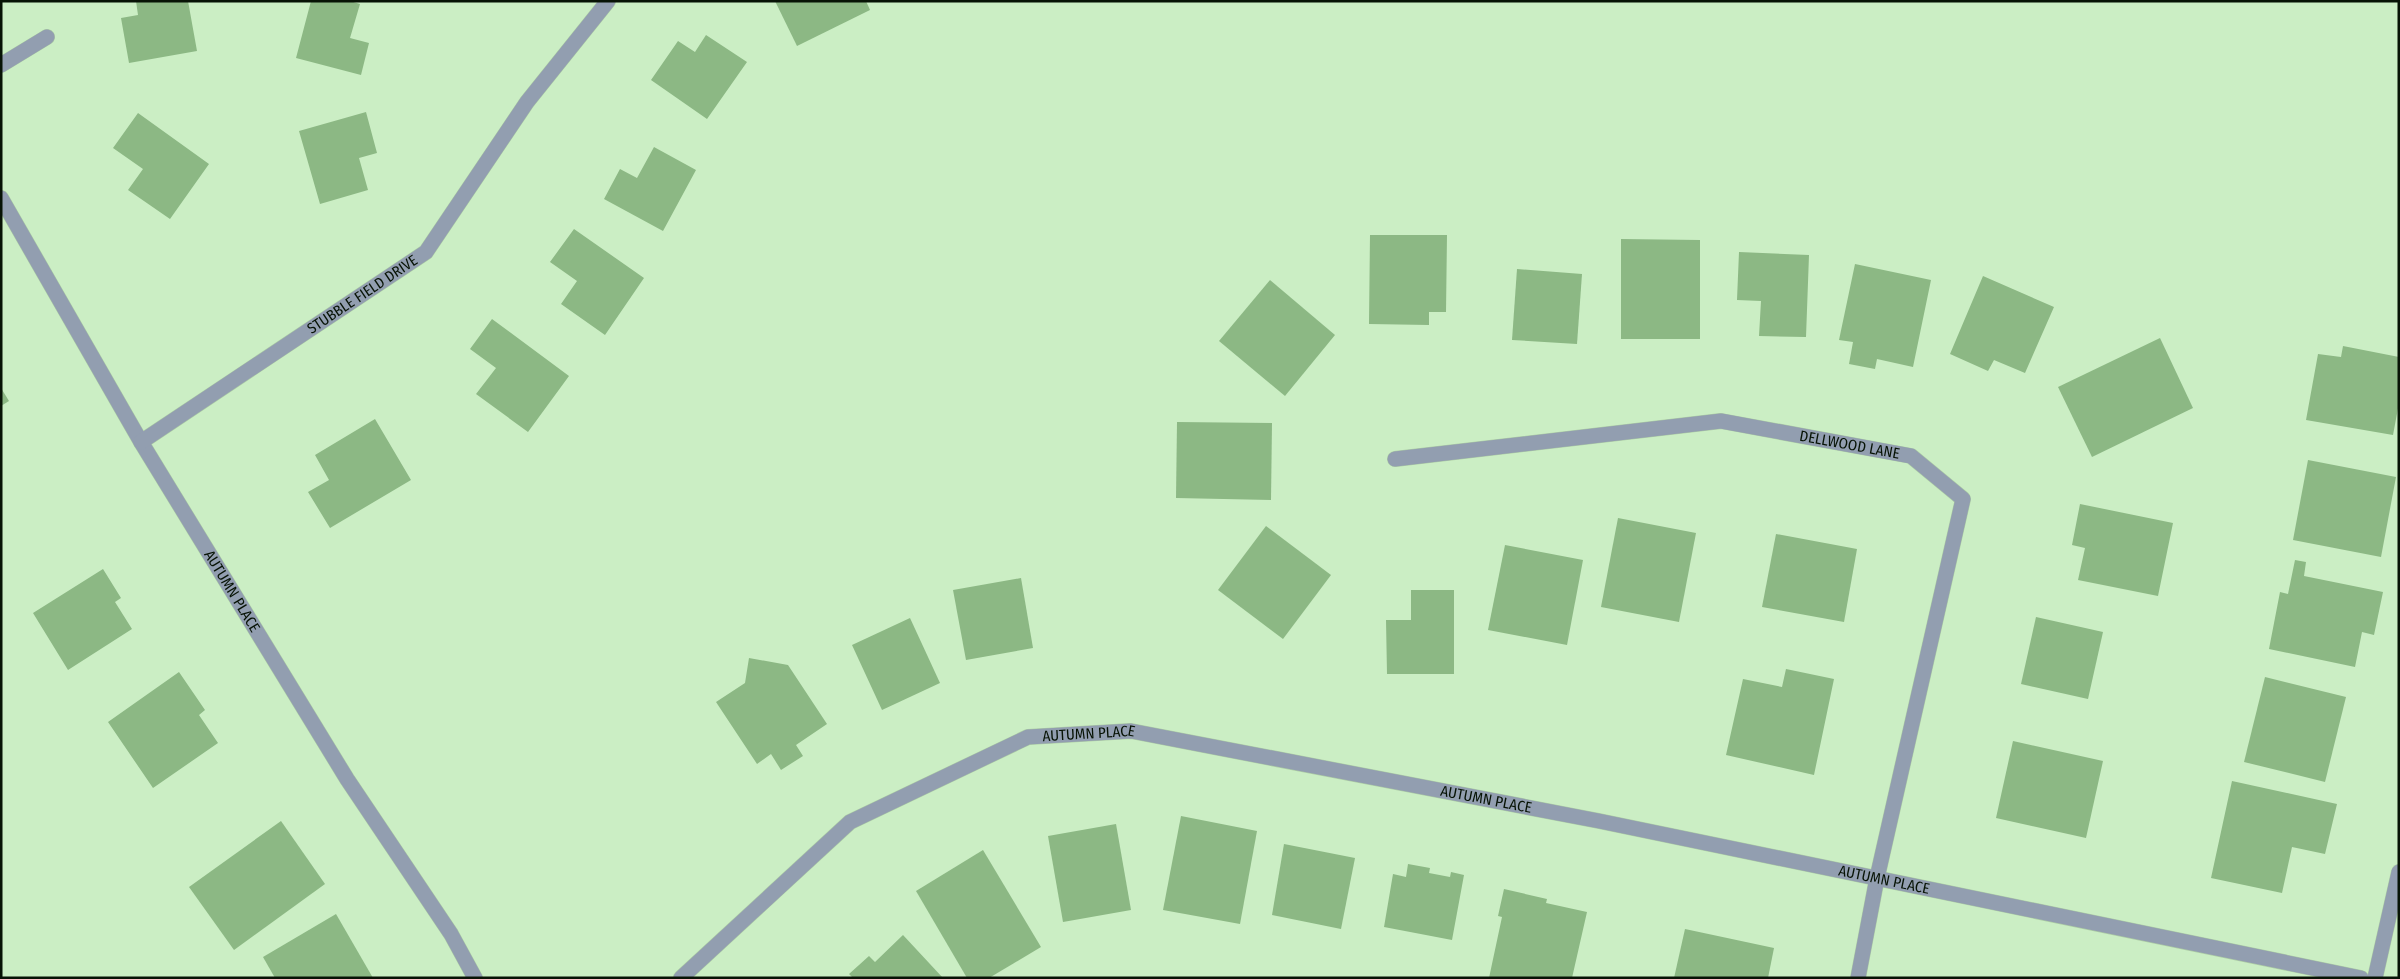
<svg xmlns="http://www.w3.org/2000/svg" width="2400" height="979" font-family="'Fira Sans Condensed',sans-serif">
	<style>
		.building { fill: #8cb884 }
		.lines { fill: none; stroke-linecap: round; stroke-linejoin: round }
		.minor-casing { stroke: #accba5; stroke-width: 16 }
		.minor { stroke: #929eb0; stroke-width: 15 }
		.labels { text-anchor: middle; stroke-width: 4; stroke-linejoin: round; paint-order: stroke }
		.street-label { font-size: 15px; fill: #071305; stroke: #fff }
	</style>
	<rect width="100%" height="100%" fill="#cbeec4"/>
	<g class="building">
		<path d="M136 1H188L197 51 129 63 121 18 138 15Z"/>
		<path d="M311 1H350L360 4 350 38 369 43 361 75 296 58Z"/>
		<path d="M775 1H866L870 10 797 46Z"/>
		<path d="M706 35 747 62 707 119 651 80 678 41 695 52Z"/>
		<path d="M366 112 377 153 359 158 368 190 320 204 299 131Z"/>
		<path d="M138 113 209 164 170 219 128 190 143 169 113 148Z"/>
		<path d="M654 147 696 170 663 231 604 199 620 169 637 178Z"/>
		<path d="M574 229 644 278 605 335 561 304 577 281 550 262Z"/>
		<path d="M1370 235H1447L1446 312H1429V325L1369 324Z"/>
		<path d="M1621 239 1700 240V339H1621Z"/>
		<path d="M1739 252 1809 255 1806 337 1759 336 1761 301 1737 300Z"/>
		<path d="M1855 264 1931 280 1913 367 1877 359 1875 369 1849 364 1853 342 1839 340Z"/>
		<path d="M1517 269 1582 274 1577 344 1512 340Z"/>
		<path d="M1983 276 2054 307 2025 373 1994 360 1988 371 1950 354Z"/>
		<path d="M1270 280 1335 335 1285 396 1219 341Z"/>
		<path d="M492 319 569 376 528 432 476 394 496 368 470 349Z"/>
		<path d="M2160 338 2193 408 2092 457 2058 387Z"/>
		<path d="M2343 346 2399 357V403L2393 435 2306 420 2318 354 2341 357Z"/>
		<path d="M1 388 9 401 1 406Z"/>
		<path d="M375 419 411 480 330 528 308 492 329 480 315 455Z"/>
		<path d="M1177 422 1272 423 1271 500 1176 498Z"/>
		<path d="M2308 460 2396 477 2381 557 2293 540Z"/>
		<path d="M2080 504 2173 523 2158 596 2078 580 2085 548 2072 545Z"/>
		<path d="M1618 518 1696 533 1679 622 1601 607Z"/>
		<path d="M1266 526 1331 575 1283 639 1218 590Z"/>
		<path d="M1776 534 1857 549 1844 622 1762 607Z"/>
		<path d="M1505 545 1583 560 1567 645 1488 630Z"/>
		<path d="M2295 560 2306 562 2304 576 2383 592 2374 635 2362 632 2355 667 2269 649 2280 592 2288 594Z"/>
		<path d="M103 569 121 598 115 602 132 629 68 670 33 613Z"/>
		<path d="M1021 578 1033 648 966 660 953 590Z"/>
		<path d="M1411 590H1454V674H1387L1386 620H1411Z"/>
		<path d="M2036 617 2103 632 2088 699 2021 684Z"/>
		<path d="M910 618 940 683 882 710 852 645Z"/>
		<path d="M749 658 788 665 827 724 796 745 803 756 781 770 771 754 757 764 716 702 745 683Z"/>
		<path d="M1786 669 1834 679 1814 775 1726 755 1743 679 1782 687Z"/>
		<path d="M179 672 205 710 199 715 218 743 153 788 108 722Z"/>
		<path d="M2265 677 2346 697 2325 782 2244 762Z"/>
		<path d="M2013 741 2103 761 2086 838 1996 818Z"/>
		<path d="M2232 781 2337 804 2325 854 2292 847 2282 893 2211 878Z"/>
		<path d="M1181 816 1257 831 1240 924 1163 910Z"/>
		<path d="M281 821 325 884 234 950 189 887Z"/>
		<path d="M1116 824 1131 910 1063 922 1048 836Z"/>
		<path d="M1284 844 1355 858 1341 929 1272 915Z"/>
		<path d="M983 850 1041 947 989 978H967L916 891Z"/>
		<path d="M1408 864 1430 868 1429 873 1450 877 1451 872 1464 875 1452 940 1384 927 1393 874 1406 877Z"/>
		<path d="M1504 889 1547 899 1546 903 1587 912 1572 978H1489L1502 917 1498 916Z"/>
		<path d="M336 914 373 978H275L263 957Z"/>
		<path d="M1685 929 1774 948 1768 978H1674Z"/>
		<path d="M903 935 943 978H853L849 974 869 956 875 962Z"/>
	</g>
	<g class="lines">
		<g class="minor-casing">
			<g id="minor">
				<path d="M1 65 47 37"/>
				<path id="s1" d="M1 198 141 442 347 779 451 934 475 978"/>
				<path id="s2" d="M141 442 426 252 527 102 608 1"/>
				<path id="s3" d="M1395 459 1721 421 1911 456 1963 499 1877 878 1858 978"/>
				<path id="s4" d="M681 978 850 822 1028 737 1131 731 1599 821 2361 978"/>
				<path d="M2375 978 2399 872"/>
			</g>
		</g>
		<use href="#minor" class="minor"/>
	</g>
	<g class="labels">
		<g class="street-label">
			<text dy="5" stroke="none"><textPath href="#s2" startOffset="266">STUBBLE FIELD DRIVE</textPath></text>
			<text dy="5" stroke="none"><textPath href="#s3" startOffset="459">DELLWOOD LANE</textPath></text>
			<text dy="5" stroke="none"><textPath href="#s1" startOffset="456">AUTUMN PLACE</textPath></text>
			<text dy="5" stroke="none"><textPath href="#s4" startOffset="488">AUTUMN PLACE</textPath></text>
			<text dy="5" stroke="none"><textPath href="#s4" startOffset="892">AUTUMN PLACE</textPath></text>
			<text dy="5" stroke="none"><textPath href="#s4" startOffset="1298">AUTUMN PLACE</textPath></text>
		</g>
	</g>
	<rect width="2400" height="979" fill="none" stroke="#071305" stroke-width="5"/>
</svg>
